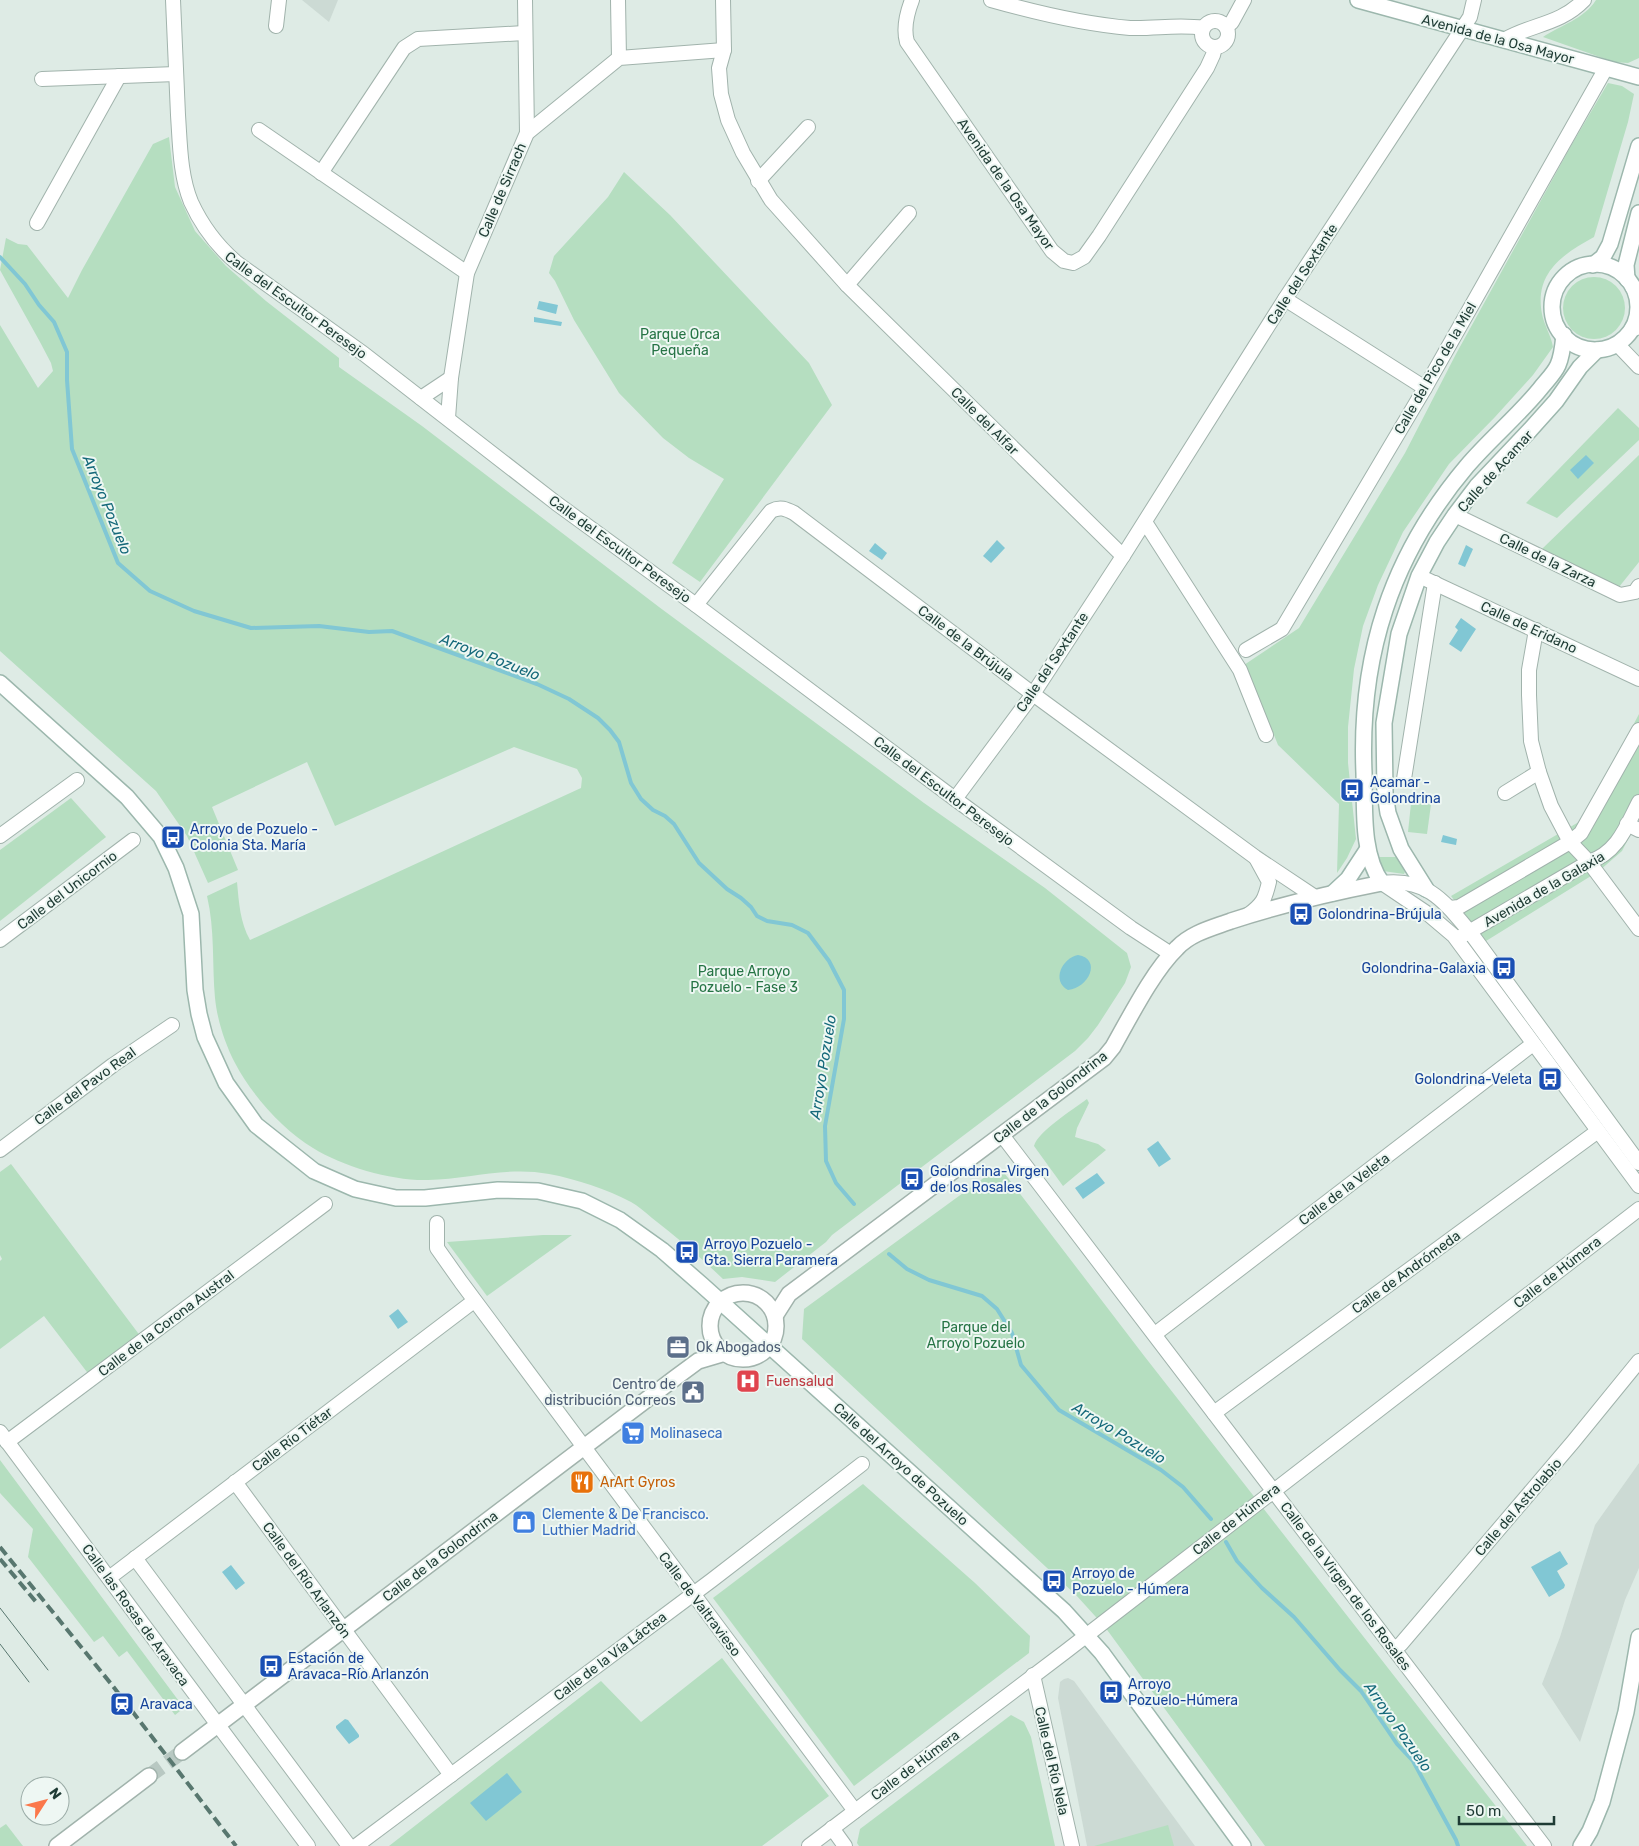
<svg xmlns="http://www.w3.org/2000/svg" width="1639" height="1846" font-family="Rubik,sans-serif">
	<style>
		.built { fill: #ccdad4 }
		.green { fill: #b5dec0 }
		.water { fill: #81c7d4 }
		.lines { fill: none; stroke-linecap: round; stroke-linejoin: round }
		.stream { stroke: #81c7d4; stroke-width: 4 }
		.tertiary-tunnel { stroke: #b8c8c2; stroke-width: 15; stroke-dasharray: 15 8; stroke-linecap: butt }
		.minor-casing { stroke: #a1b3ac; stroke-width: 16 }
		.tertiary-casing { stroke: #a1b3ac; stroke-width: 18 }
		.secondary-casing { stroke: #9cb7ad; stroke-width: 18 }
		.minor { stroke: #fff; stroke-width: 14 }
		.tertiary { stroke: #fff; stroke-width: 15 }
		.secondary { stroke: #fff; stroke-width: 15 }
		.tram { stroke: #58776f; stroke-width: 1 }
		.rail { stroke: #58776f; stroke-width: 4; stroke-dasharray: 10 5; stroke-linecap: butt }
		.labels { text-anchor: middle; stroke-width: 4; stroke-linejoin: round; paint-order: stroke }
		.street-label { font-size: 14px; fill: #1e3b34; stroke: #eef7f3 }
		.park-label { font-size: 14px; fill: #267445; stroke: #eef7f3 }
		.transit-label { font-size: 14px; fill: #164399; stroke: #eef7f3; text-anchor: start }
		.service-label { font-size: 14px; fill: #4e5e75; stroke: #eef7f3; text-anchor: start }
		.health-label { font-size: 14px; fill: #be3a42; stroke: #eef7f3; text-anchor: start }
		.shop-label { font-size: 14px; fill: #366cbe; stroke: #eef7f3; text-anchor: start }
		.food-label { font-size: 14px; fill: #c56008; stroke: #eef7f3; text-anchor: start }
		.water-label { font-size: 15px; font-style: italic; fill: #15697a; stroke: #eef7f3 }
	</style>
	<rect width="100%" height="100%" fill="#deebe5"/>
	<g class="built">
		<path d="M302 0H338L329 22Z"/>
		<path d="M1639 1463V1568L1625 1600 1580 1742 1542 1684 1560 1637 1595 1525Z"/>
		<path d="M1068 1678 1074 1681 1195 1846H1087L1058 1698 1060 1682 1064 1679Z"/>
	</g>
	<g class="green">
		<path d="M1596 0H1639V58L1628 63 1614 62 1543 37C1561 25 1584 19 1596 0Z"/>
		<path d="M1608 83 1622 86 1634 94 1628 122 1594 237C1563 254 1534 273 1542 314 1544 325 1551 335 1553 347L1533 375 1495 417 1449 464 1403 532 1378 585 1363 626 1354 669 1348 727V763L1356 839 1347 858 1337 873 1339 804 1278 745 1252 681 1244 665 1299 628 1405 453 1456 354 1572 144Z"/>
		<path d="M169 137 175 187 195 231 226 266 266 301 339 358V367L422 426 659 607 924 803 1045 888 1127 953 1131 967 1125 983 1098 1025 1088 1038 1075 1051 832 1235 826 1242 775 1282 742 1277 723 1279C700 1257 677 1237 652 1218 645 1212 638 1206 631 1202 606 1189 576 1179 549 1174 508 1166 469 1179 428 1180 392 1181 344 1167 313 1148 283 1130 251 1094 235 1063 225 1044 217 1019 215 998 212 964 215 930 207 896L237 882C239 903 240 922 250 940L581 788 582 778 577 769 514 747 335 826 307 762 212 807 238 870 208 883 187 836 156 791 0 651V325L38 388 53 371 51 363 40 342 0 270 6 238 18 244 27 245 68 298 82 270 153 144Z"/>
		<path d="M624 172 670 215 809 363 832 405 700 582 672 563 724 479 689 458 663 438 619 393 574 320 555 281 549 273 554 256 608 197Z"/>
		<circle cx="1594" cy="308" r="31"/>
		<path d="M1618 408 1639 428V440L1557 518 1526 503Z"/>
		<path d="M1639 455V562L1619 587 1542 549Z"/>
		<path d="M1639 714V818L1622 851 1599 871 1486 941 1451 896 1584 819Z"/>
		<path d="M1412 794 1432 797 1427 834 1408 832Z"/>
		<path d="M71 798 106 837 0 921V850Z"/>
		<path d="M1379 857H1397L1405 872 1404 874 1383 871Z"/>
		<path d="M1087 1099 1089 1103 1077 1128 1075 1137 1098 1144 1106 1150 1063 1186 1034 1146C1038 1131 1074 1109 1087 1099Z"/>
		<path d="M11 1164 141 1337 90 1376 44 1316 0 1349V1261L2 1259 0 1255V1172Z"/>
		<path d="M999 1170 1005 1174 1145 1357 1527 1846H1265L1105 1627 1076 1595 802 1339 804 1309 985 1177Z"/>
		<path d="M543 1235H572L487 1296 447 1242Z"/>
		<path d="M0 1460 184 1708 175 1715 127 1651 119 1657 103 1636 94 1642 28 1557 33 1529 0 1493Z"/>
		<path d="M863 1484 975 1583 1030 1636 1029 1653 854 1786 713 1598Z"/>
		<path d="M722 1658 829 1796 762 1846H389L601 1681 641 1722Z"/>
		<path d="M1011 1715 1024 1722 1031 1737 1055 1846H859L857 1843 860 1829Z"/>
		<path d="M6 1824 23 1846H0V1828Z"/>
		<path d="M1168 1825 1174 1846H1094Z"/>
	</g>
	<g class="water">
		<path d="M539 301 558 305 556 314 537 309Z"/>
		<path d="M534 317 562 322 561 326 534 322Z"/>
		<path d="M1586 455 1594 463 1578 479 1570 470Z"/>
		<path d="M997 540 1005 548 991 563 983 556Z"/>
		<path d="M875 543 887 553 882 560 869 551Z"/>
		<path d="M1466 545 1473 549 1465 567 1458 564Z"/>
		<path d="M1461 618 1476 629 1461 652 1449 644 1458 630 1455 627Z"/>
		<path d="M1443 835 1457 839 1456 845 1441 842Z"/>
		<path d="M1078 955C1102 959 1089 988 1068 990 1051 981 1062 958 1078 955Z"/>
		<path d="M1158 1141 1171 1159 1159 1167 1147 1149Z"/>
		<path d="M1097 1173 1105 1183 1083 1199 1075 1188Z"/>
		<path d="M398 1309 408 1322 398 1329 389 1316Z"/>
		<path d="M1560 1551 1568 1564 1557 1571 1565 1585 1564 1588 1549 1597 1531 1567Z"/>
		<path d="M231 1565 245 1583 236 1590 222 1572Z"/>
		<path d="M345 1719 348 1720 359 1735V1737L349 1744 336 1728V1726Z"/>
		<path d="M507 1773 522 1792 486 1821 470 1803Z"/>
	</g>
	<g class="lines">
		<g class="stream">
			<path d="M0 257 25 284 39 305 54 322 67 352V380L72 449 118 563 150 591 194 611 251 628 319 626 369 632 392 631 537 684 569 699 598 718 610 730 619 742 631 783 641 799 653 810 665 816 674 824 699 863 727 889 741 898 751 907 757 916 767 921 792 925 808 933 829 961 844 990V1019L825 1126 826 1161 836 1183 854 1204"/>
			<path d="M889 1254 907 1269 929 1280 982 1296 997 1309 1012 1333 1021 1365 1059 1410 1161 1470 1183 1487 1211 1519"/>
			<path d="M1226 1542 1237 1561 1262 1588 1294 1617 1340 1670 1361 1691 1397 1744 1413 1761 1456 1840 1458 1846"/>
		</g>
		<path class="tertiary-tunnel" d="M149 1776 182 1752"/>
		<g class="minor-casing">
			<g id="minor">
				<path d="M173 0C175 38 176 77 178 115 180 144 180 175 191 202 202 226 217 246 237 263L364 354 556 503 696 605 955 799 1131 928 1171 954"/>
				<path d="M525 0 527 133"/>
				<path d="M618 0 619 58"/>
				<path d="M723 0 724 50 719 68 721 94 728 120 743 153 771 200 847 285 1123 556"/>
				<path d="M912 0C907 13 903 28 907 42L1052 251 1064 261 1073 263 1084 257 1099 236 1207 68 1213 55 1215 47"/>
				<path d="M991 0C1037 13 1082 24 1130 28 1155 29 1179 24 1203 28"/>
				<circle cx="1215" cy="34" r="13"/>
				<path d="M276 26 279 0"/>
				<path d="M1226 27 1232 22 1244 0"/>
				<path d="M1504 40C1531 24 1560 25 1584 0"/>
				<path d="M42 79 176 74"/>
				<path d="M259 130 467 273"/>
				<path d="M321 173 404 48 418 39 524 33"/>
				<path d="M758 181 808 127"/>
				<path d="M37 223 119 76"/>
				<path d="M847 285 909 213"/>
				<path d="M1633 288 1639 289"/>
				<path d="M1285 299 1425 388"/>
				<path d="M1631 330 1639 327"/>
				<path d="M1618 345 1639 367"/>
				<path d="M421 398 451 378"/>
				<path d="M448 418 451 378 467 273 527 133 619 58 724 50"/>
				<path d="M1455 515 1620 595 1635 592 1639 586"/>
				<path d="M1145 522 1240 670 1266 735"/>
				<path d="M1419 576 1639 679"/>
				<path d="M696 605 771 511C780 506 786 509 794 513L1033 694 1255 857 1315 897"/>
				<path d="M1536 630 1529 670V695L1531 741 1539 772 1551 806 1570 842 1589 862 1639 929"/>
				<path d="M1246 650 1282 629 1425 388 1606 68"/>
				<path d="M1404 779 1435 583"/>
				<path d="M1505 793 1539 772"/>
				<path d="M955 799 1033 694 1123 556 1285 299 1470 17 1474 0"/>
				<path d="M1627 824 1639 830"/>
				<path d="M0 836 77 780"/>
				<path d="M1382 883 1428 914 1454 936 1639 1186"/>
				<path d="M1382 883C1427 878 1443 900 1470 932L1639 1163"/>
				<path d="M1450 908 1459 907 1570 842 1581 833 1639 730"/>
				<path d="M1248 915C1263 904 1265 899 1269 882L1257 860"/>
				<path d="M1462 936 1589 862C1618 852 1626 827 1639 802"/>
				<path d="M0 940 133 840"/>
				<path d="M1002 1135 1544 1846"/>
				<path d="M0 1150 113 1065 172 1025"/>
				<path d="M437 1223V1248L461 1282 855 1811"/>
				<path d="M1155 1334 1533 1044"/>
				<path d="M1214 1413 1598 1131"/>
				<path d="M0 1432 308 1846"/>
				<path d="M7 1442 325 1204"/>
				<path d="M235 1482 451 1775"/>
				<path d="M135 1558 349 1846"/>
				<path d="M109 1578 474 1301"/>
				<path d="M1394 1649 1401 1644 1573 1442 1639 1361"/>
				<path d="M1033 1675 1072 1846"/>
				<path d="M832 1828 845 1846"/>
				<path d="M356 1846 712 1580 862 1464"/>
				<path d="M809 1846 1065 1652 1639 1209"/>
			</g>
		</g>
		<g class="tertiary-casing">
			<g id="tertiary">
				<circle cx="743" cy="1326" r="33"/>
				<path d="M775 1316 789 1294 1104 1058 1113 1047C1130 1017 1153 971 1177 948 1191 933 1212 928 1231 921 1280 905 1331 893 1382 883"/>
				<path d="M182 1752 675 1378 698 1361 725 1353"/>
				<path d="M57 1846 149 1776"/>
			</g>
		</g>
		<g class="secondary-casing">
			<g id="secondary">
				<path d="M1358 0 1639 77"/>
				<circle cx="1595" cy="307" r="43"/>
				<path d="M1593 265 1603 257 1610 244 1639 146"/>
				<path d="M1627 279 1626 265 1639 213"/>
				<path d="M0 683 127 797 161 837 176 868 191 914 195 990 199 1014 205 1037 226 1083 256 1125 314 1171 355 1189 373 1193 396 1198H425L498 1190 538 1191 582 1201 620 1220 662 1250 702 1285 1064 1611 1102 1653 1243 1846"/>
				<path d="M1382 883C1361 854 1365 808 1364 773 1359 656 1391 556 1467 466 1490 439 1517 417 1540 389 1546 381 1554 374 1558 365 1562 356 1563 345 1564 335"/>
				<path d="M1426 889 1401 849 1388 813 1385 793 1384 723 1399 634 1419 576 1437 542 1455 515 1477 486 1530 430 1556 401 1580 367 1597 350"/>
				<path d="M1333 893 1348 879 1367 850"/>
				<path d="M1581 1846 1590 1831 1602 1802 1626 1712 1639 1637"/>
			</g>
		</g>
		<use href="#minor" class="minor"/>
		<use href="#tertiary" class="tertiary"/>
		<use href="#secondary" class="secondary"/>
		<g class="tram">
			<path d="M0 1608 48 1670"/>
			<path d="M0 1644 29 1682"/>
		</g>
		<g class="rail">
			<path d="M0 1547 112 1685 236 1846"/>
			<path d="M0 1559 37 1603"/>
		</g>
	</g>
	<defs>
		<g id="bus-square" transform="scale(1.25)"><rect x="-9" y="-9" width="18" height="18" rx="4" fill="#1a4fb4" stroke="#eef7f3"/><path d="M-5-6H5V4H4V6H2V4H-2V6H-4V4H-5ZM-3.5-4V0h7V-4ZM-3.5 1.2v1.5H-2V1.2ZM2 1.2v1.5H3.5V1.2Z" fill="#fff"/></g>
		<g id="office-square" transform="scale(1.25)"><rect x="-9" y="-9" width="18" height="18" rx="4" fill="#5c6f8a" stroke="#eef7f3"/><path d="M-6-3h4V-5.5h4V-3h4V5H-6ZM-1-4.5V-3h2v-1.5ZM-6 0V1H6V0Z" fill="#fff"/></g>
		<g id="hospital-square" transform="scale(1.25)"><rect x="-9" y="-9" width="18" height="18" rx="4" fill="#e0444e" stroke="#eef7f3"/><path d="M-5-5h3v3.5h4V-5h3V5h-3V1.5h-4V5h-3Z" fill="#fff"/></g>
		<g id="civic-square" transform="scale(1.25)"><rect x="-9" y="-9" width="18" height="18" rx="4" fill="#5c6f8a" stroke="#eef7f3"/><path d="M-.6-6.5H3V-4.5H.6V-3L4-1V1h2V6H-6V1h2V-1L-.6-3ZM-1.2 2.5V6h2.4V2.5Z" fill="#fff"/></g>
		<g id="supermarket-square" transform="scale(1.25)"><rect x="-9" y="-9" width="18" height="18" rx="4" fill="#3f7fe0" stroke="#eef7f3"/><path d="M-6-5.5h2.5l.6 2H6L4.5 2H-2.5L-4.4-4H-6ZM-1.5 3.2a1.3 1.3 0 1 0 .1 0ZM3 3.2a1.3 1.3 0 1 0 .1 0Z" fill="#fff"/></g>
		<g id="restaurant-square" transform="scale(1.25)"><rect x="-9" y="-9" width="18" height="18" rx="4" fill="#e8710a" stroke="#eef7f3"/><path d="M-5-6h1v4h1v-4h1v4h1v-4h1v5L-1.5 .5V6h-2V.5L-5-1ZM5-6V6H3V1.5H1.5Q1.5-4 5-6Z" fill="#fff"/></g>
		<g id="shop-square" transform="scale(1.25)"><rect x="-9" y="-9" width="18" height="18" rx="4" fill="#3f7fe0" stroke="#eef7f3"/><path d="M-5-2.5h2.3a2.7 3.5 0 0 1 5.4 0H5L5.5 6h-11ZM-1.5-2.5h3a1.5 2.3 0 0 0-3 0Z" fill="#fff"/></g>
		<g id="station-square" transform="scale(1.25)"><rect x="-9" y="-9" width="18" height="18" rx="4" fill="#1a4fb4" stroke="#eef7f3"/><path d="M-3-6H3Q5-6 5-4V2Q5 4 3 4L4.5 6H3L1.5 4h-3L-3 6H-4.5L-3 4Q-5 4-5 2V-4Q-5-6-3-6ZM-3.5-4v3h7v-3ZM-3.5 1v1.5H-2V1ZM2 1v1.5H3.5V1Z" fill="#fff"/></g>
	</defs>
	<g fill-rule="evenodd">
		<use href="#bus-square" x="1352" y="790"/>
		<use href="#bus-square" x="173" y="837"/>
		<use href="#bus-square" x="1301" y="914"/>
		<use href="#bus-square" x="1504" y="968"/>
		<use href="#bus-square" x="1550" y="1079"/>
		<use href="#bus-square" x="912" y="1179"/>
		<use href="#bus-square" x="687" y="1252"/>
		<use href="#office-square" x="678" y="1347"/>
		<use href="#hospital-square" x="748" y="1381"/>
		<use href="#civic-square" x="693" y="1392"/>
		<use href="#supermarket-square" x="633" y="1433"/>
		<use href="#restaurant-square" x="582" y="1482"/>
		<use href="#shop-square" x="524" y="1522"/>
		<use href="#bus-square" x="1054" y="1581"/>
		<use href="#bus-square" x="271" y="1666"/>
		<use href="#bus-square" x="1111" y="1692"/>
		<use href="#station-square" x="122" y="1704"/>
	</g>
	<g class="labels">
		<g class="street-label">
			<text transform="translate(1498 39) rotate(15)" y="5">Avenida de la Osa Mayor</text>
			<text transform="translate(1006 184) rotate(55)" y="5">Avenida de la Osa Mayor</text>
			<text transform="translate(502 190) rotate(-67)" y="5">Calle de Sirrach</text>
			<text transform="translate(1302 274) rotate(-57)" y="5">Calle del Sextante</text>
			<text transform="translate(296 305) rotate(36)" y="5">Calle del Escultor Peresejo</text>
			<text transform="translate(1435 368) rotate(-60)" y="5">Calle del Pico de la Miel</text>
			<text transform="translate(985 421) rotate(45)" y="5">Calle del Alfar</text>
			<text transform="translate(1495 471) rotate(-48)" y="5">Calle de Acamar</text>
			<text transform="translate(620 549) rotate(36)" y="5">Calle del Escultor Peresejo</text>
			<text transform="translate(1548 560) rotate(26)" y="5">Calle de la Zarza</text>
			<text transform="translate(1529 627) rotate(25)" y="5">Calle de Eridano</text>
			<text transform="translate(966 643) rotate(37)" y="5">Calle de la Brújula</text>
			<text transform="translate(1052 662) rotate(-56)" y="5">Calle del Sextante</text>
			<text transform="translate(944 791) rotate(37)" y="5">Calle del Escultor Peresejo</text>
			<text transform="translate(1544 889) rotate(-30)" y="5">Avenida de la Galaxia</text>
			<text transform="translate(67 890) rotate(-37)" y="5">Calle del Unicornio</text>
			<text transform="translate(85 1086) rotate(-36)" y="5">Calle del Pavo Real</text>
			<text transform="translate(1050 1097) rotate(-38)" y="5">Calle de la Golondrina</text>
			<text transform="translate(1344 1189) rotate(-37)" y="5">Calle de la Veleta</text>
			<text transform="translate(1406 1272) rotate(-36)" y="5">Calle de Andrómeda</text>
			<text transform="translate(1557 1272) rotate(-38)" y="5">Calle de Húmera</text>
			<text transform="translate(166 1323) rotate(-37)" y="5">Calle de la Corona Austral</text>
			<text transform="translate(292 1439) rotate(-37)" y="5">Calle Río Tiétar</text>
			<text transform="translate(901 1464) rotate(42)" y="5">Calle del Arroyo de Pozuelo</text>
			<text transform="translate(1518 1507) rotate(-49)" y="5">Calle del Astrolabio</text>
			<text transform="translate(1236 1519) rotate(-38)" y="5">Calle de Húmera</text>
			<text transform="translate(440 1556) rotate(-37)" y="5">Calle de la Golondrina</text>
			<text transform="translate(307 1580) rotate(54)" y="5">Calle del Río Arlanzón</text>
			<text transform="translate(1346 1586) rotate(53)" y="5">Calle de la Virgen de los Rosales</text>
			<text transform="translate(700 1604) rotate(53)" y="5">Calle de Valtravieso</text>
			<text transform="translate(136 1615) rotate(54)" y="5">Calle las Rosas de Aravaca</text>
			<text transform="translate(610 1656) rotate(-37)" y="5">Calle de la Vía Láctea</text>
			<text transform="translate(1052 1761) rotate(77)" y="5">Calle del Río Nela</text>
			<text transform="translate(915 1765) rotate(-37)" y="5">Calle de Húmera</text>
		</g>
		<g class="park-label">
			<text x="680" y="339">Parque Orca<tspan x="680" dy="16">Pequeña</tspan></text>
			<text x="744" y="976">Parque Arroyo<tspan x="744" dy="16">Pozuelo - Fase 3</tspan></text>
			<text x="976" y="1332">Parque del<tspan x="976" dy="16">Arroyo Pozuelo</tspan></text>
		</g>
		<g class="transit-label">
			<text x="1370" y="787">Acamar -<tspan x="1370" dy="16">Golondrina</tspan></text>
			<text x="190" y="834">Arroyo de Pozuelo -<tspan x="190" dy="16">Colonia Sta. María</tspan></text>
			<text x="1318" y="919">Golondrina-Brújula</text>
			<text x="1486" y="973" text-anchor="end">Golondrina-Galaxia</text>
			<text x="1532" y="1084" text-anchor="end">Golondrina-Veleta</text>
			<text x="930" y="1176">Golondrina-Virgen<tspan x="930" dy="16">de los Rosales</tspan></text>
			<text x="704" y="1249">Arroyo Pozuelo -<tspan x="704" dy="16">Gta. Sierra Paramera</tspan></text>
			<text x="1072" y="1578">Arroyo de<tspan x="1072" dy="16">Pozuelo - Húmera</tspan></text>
			<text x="288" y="1663">Estación de<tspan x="288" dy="16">Aravaca-Río Arlanzón</tspan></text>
			<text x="1128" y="1689">Arroyo<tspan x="1128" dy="16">Pozuelo-Húmera</tspan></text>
			<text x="140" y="1709">Aravaca</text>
		</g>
		<g class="service-label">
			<text x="696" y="1352">Ok Abogados</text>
			<text x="676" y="1389" text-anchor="end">Centro de<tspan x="676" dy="16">distribución Correos</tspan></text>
		</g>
		<g class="health-label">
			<text x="766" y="1386">Fuensalud</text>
		</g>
		<g class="shop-label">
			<text x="650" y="1438">Molinaseca</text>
			<text x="542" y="1519">Clemente &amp; De Francisco.<tspan x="542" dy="16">Luthier Madrid</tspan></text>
		</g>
		<g class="food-label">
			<text x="600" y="1487">ArArt Gyros</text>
		</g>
		<g class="water-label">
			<text transform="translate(107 505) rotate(68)" y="5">Arroyo Pozuelo</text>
			<text transform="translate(490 657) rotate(21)" y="5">Arroyo Pozuelo</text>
			<text transform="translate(823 1067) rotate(-81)" y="5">Arroyo Pozuelo</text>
			<text transform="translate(1119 1433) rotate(31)" y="5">Arroyo Pozuelo</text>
			<text transform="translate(1398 1727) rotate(55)" y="5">Arroyo Pozuelo</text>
		</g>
	</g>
	<g transform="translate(45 1801) rotate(54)"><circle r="24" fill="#eef7f3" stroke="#9baca7"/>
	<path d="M0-4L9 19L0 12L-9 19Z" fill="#fb784b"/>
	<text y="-8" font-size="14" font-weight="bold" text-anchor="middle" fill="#1e3b34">N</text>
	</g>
	<path d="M1459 1816v8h95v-8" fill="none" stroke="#1e3b34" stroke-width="2.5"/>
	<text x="1466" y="1816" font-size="15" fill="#1e3b34" stroke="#eef7f3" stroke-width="4" paint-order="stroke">50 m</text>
</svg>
